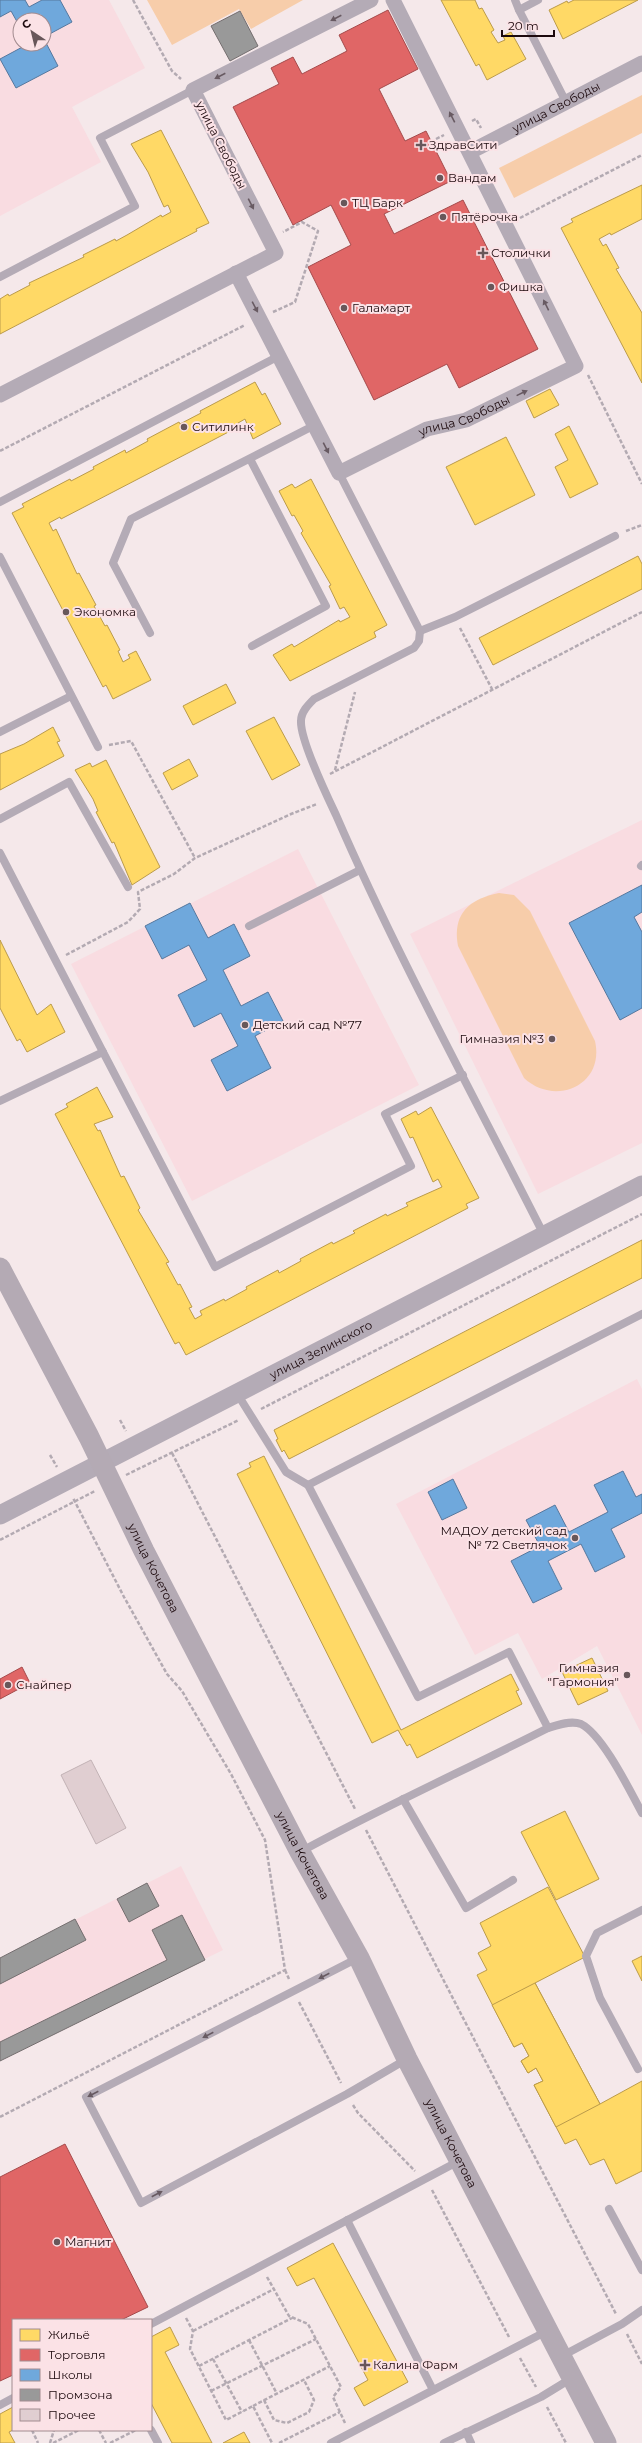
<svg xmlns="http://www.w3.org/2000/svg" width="642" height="2443" font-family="Montserrat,sans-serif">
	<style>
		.built { fill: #f9dce1; fill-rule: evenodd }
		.green { fill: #f7cdaa }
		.homes { fill: #ffd966; stroke: #bb9b4b }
		.shops { fill: #e06666; stroke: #a54a4b }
		.schools { fill: #6fa8dc; stroke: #56789e }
		.industry { fill: #999; stroke: #746e6f }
		.building { fill: #e0ced1; stroke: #c2b2b5 }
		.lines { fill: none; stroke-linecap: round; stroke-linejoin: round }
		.path { stroke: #b3aab2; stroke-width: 2.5; stroke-dasharray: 4 2; stroke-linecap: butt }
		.service { stroke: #b4abb6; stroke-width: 8 }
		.minor { stroke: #b4abb6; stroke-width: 15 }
		.tertiary { stroke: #b4abb6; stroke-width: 19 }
		.secondary { stroke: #b4aab4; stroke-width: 21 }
		.oneway { fill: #685a62 }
		.poi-dot { fill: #68575a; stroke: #fbe2e6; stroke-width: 1.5 }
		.labels { text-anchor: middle; stroke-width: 4; stroke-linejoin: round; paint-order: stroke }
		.street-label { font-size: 12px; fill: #1c090d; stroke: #fbe2e6 }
		.poi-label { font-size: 12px; fill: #1c090d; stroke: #fbe2e6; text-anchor: start }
	</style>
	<rect width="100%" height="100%" fill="#f5e8ea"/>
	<g class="built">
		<path d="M0 0H109L145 68 72 107 101 162 0 216ZM20 20H44V44H20Z"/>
		<path d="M642 820V1143L538 1194 410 934Z"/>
		<path d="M298 849 419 1085 192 1201 71 964Z"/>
		<path d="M637 1379 642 1389V1735L597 1646 542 1679 518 1633 475 1655 396 1504Z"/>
		<path d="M181 1866 223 1950 0 2060V1958Z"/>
	</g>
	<g class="green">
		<path d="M147 0H303L251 29 239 9 172 45Z"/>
		<path d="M642 95V133L514 198 499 168Z"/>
		<path d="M499 893 514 895 530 911 595 1041C605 1085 555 1107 524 1078L458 946C452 914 469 899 499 893Z"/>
	</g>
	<g class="homes">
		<path d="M441 0H475L479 9 482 8 494 30 491 32 498 43 505 40 503 36 511 32 526 59 487 80 479 64 476 66Z"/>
		<path d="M574 0H638L563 39 549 10 567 1 568 3Z"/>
		<path d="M161 130 209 223 196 229 197 231 0 334V299L8 294 9 296 30 285 29 283 84 257 83 255 115 239 116 241 127 235 161 215 162 217 171 212 168 205 164 207 148 172 131 144Z"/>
		<path d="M642 185V219L611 235 610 233 599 239 603 246 606 244 619 268 616 269 642 313V383L561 228 573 222 571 219Z"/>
		<path d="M255 382 262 395 265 393 281 424 253 439 245 419 238 423 240 426 61 519 60 517 49 523 53 531 56 529 77 574 79 573 96 605 94 606 105 626 107 625 120 650 118 651 123 662 130 658 128 655 136 651 151 680 113 699 106 685 103 687 12 513 24 507 22 504 70 479 71 481 94 469 93 467 125 450 126 453 148 441 147 439 179 422 180 424 201 413 200 411Z"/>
		<path d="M550 389 559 405 534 418 526 401Z"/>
		<path d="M569 426 598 484 570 498 555 467 568 460 555 434Z"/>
		<path d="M506 437 535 495 475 525 446 467Z"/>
		<path d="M311 479 387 625 374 632 376 637 290 681 273 655 292 644 294 647 339 620 340 622 350 617 344 607 340 609 329 586 331 585 301 533 303 531 294 515 292 516 279 491 292 484 295 488Z"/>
		<path d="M638 556 642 564V589L493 665 479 638Z"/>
		<path d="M226 684 236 703 193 725 183 706Z"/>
		<path d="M274 717 300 765 272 780 246 731Z"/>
		<path d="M53 727 60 741 57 742 64 756 0 790V754L24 744Z"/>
		<path d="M189 759 198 776 172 790 163 773Z"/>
		<path d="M106 760 160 867 132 885 114 842 112 843 96 812 98 811 93 799 75 770 90 763 92 767Z"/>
		<path d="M0 940 37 1015 51 1004 65 1032 27 1052 20 1039 17 1041 0 1008Z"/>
		<path d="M97 1087 113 1117 94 1124 98 1131 100 1130 121 1177 124 1176 140 1208 138 1210 169 1262 166 1263 178 1285 180 1284 192 1307 189 1308 195 1319 202 1315 200 1311 224 1299 225 1301 247 1289 246 1287 278 1270 279 1273 301 1261 300 1259 332 1242 333 1244 355 1233 353 1231 386 1214 387 1216 408 1206 406 1203 442 1187 438 1179 433 1182 413 1137 410 1138 401 1119 416 1111 418 1115 431 1107 479 1198 466 1204 468 1208 186 1355 179 1342 175 1344 55 1114 68 1107 66 1104Z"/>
		<path d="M642 1240V1278L289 1459 284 1450 282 1452 276 1440 278 1439 274 1430Z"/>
		<path d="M264 1456 401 1730 511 1674 519 1690 516 1691 522 1704 417 1758 410 1744 407 1746 398 1730 372 1743 237 1474 251 1467 249 1463Z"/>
		<path d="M592 1658 608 1691 578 1705 562 1672Z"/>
		<path d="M565 1811 599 1879 556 1900 521 1832Z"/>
		<path d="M548 1887 585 1957 535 1983 600 2104 642 2081V2171L616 2184 604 2159 590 2165 576 2139 565 2144 534 2085 543 2081 536 2068 528 2073 521 2061 529 2056 522 2043 514 2047 477 1975 487 1970 478 1953 491 1946 480 1923Z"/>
		<path d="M642 1956V1981L632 1961Z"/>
		<path d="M535 1983 600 2104 556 2127 534 2085 543 2081 536 2068 528 2073 521 2061 529 2056 522 2043 514 2047 492 2005Z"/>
		<path d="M333 2243 408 2382 364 2406 354 2388 368 2380 314 2278 297 2286 287 2268Z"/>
		<path d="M170 2327 179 2345 165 2352 212 2443H172L151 2403V2337Z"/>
		<path d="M13 2407V2430L9 2432 15 2443H0V2414Z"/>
		<path d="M244 2432 250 2443H223Z"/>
	</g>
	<g class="shops">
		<path d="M388 10 418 69 379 89 405 141 426 131 451 181 384 214 394 234 463 200 538 349 459 388 447 364 374 400 308 267 351 245 331 205 293 225 233 107 279 84 271 68 293 57 302 74 347 51 339 35Z"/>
		<path d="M22 1667 30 1683 0 1699V1679Z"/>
		<path d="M65 2144 148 2307 121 2320H13V2375L0 2381V2177Z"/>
	</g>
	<g class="schools">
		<path d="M0 0H25L29 7 42 0H60L72 22 44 37V20H20V27L11 11 0 17Z"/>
		<path d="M44 39 58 66 16 88 0 59 28 44H44Z"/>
		<path d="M642 885V912L634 917 642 932V1008L620 1020 569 923Z"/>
		<path d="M190 903 208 938 234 924 250 956 223 970 241 1006 268 992 283 1021 255 1036 271 1068 227 1091 211 1060 238 1046 221 1013 194 1027 178 995 207 980 189 945 162 959 145 926Z"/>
		<path d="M623 1471 636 1497 642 1494V1513L611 1529 625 1557 595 1572 581 1544 548 1561 562 1589 533 1603 511 1561 540 1546 526 1520 555 1505 569 1532 608 1512 594 1485Z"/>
		<path d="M453 1479 467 1508 442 1520 428 1492Z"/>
	</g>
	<g class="industry">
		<path d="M240 11 258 46 230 61 211 26Z"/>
		<path d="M147 1883 159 1906 129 1922 117 1899Z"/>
		<path d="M182 1915 205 1960 0 2061V2042L167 1960 152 1930Z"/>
		<path d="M75 1919 86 1940 0 1984V1958Z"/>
	</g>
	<path class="building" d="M91 1760 126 1828 96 1844 61 1775Z"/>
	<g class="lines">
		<g class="path">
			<path d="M133 0 172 71 181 79"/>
			<path d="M472 121 476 119 481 128"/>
			<path d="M436 139 444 135"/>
			<path d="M520 218 642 155"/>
			<path d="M273 312 295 302 318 231 302 222 283 232"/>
			<path d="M588 375 642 484"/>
			<path d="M0 451 245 325"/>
			<path d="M626 531 642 525"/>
			<path d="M460 628 492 689"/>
			<path d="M109 745 131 741 195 858"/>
			<path d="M335 770 355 692"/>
			<path d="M330 774 642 612"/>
			<path d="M66 955 128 922 140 909 138 892 174 874 195 858 291 814 317 804"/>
			<path d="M261 1409 642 1214"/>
			<path d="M120 1420 126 1431"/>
			<path d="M172 1453 355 1809"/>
			<path d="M50 1455 57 1467"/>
			<path d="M126 1475 239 1420"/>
			<path d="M0 1540 95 1491"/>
			<path d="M366 1830 616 2314"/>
			<path d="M285 1970 289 1979"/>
			<path d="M299 2002 341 2083"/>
			<path d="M353 2105 358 2113 415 2171"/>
			<path d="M0 2117 285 1970 265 1840 231 1774 182 1691 167 1674 124 1597 73 1498"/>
			<path d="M432 2190 509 2337"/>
			<path d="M267 2277 289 2316 308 2324 341 2387 333 2397 345 2423"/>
			<path d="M186 2318 193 2331 190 2349 226 2420 253 2406 272 2443"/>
			<path d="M193 2331 274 2289"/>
			<path d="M627 2334 642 2364"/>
			<path d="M249 2340 277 2394"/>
			<path d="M520 2358 536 2387"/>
			<path d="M213 2359 242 2412"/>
			<path d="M199 2366 292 2318"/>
			<path d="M211 2391 316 2339"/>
			<path d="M264 2400 274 2420 287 2423 309 2412 314 2400 304 2380"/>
			<path d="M253 2406 330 2366"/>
			<path d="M547 2407 566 2443"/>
			<path d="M32 2430 38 2443"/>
			<path d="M99 2430 106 2443"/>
			<path d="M50 2443 54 2430"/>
			<path d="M53 2443 79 2430"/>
			<path d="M110 2443 136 2430"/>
			<path d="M279 2443 340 2412"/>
		</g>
		<g class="service">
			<path d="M515 0 519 10"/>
			<path d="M538 0 519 10 566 102"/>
			<path d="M0 277 135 206 100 138 193 90"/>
			<path d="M250 459 326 606 252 646"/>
			<path d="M339 473 420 631 419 641 414 648 314 699C308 705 301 712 301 721 300 740 327 796 336 815 398 958 474 1096 544 1235"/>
			<path d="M0 502 279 356"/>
			<path d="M0 557 98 747"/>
			<path d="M420 631 455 617 615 536"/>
			<path d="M150 633 113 563 131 519 315 425"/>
			<path d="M0 732 71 696"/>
			<path d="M0 819 69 782 128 887"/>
			<path d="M0 853 103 1052"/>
			<path d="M641 866 642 865"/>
			<path d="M249 926 360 870"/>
			<path d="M0 1101 103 1052 215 1267 411 1166 385 1114 463 1075"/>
			<path d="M238 1395 286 1472 308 1485 418 1697 509 1652 548 1728"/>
			<path d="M308 1485 642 1314"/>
			<path d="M403 1799 466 1908 513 1880"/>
			<path d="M300 1852C381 1808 465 1770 548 1728 557 1725 571 1720 581 1724 603 1735 630 1791 642 1813"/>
			<path d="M358 1958 86 2097 141 2203 347 2094 407 2059"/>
			<path d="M638 2069 600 1998 586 1956 597 1933 642 1910"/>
			<path d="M609 2209 642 2270"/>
			<path d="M347 2220 433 2390"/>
			<path d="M151 2324 459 2161"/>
			<path d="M562 2356 622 2324 642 2310"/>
			<path d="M0 2405 13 2398"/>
			<path d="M151 2430 158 2443"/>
			<path d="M466 2432 471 2443"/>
			<path d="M331 2443 547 2331"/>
			<path d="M444 2443 541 2397 572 2378"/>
		</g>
		<g class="minor">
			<path id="s1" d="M470 152 642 63"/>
			<path id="s2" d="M236 273 339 473 427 429 466 420 576 366 393 0"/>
			<path d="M0 395 276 253 193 90 371 0"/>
		</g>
		<path class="tertiary" id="s3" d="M0 1515 642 1185"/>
		<path class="secondary" id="s4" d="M0 1268 89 1437 144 1551 300 1852 359 1958 407 2059 606 2443"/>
	</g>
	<defs><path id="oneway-solid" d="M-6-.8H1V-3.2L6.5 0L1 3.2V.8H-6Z"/></defs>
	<g class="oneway">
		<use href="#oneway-solid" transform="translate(336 18) rotate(153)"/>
		<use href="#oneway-solid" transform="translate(220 76) rotate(153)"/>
		<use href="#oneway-solid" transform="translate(452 117) rotate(-117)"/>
		<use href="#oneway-solid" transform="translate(251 204) rotate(63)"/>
		<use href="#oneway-solid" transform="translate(546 305) rotate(-116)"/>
		<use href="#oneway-solid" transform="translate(255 307) rotate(62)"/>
		<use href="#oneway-solid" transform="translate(522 393) rotate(-26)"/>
		<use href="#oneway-solid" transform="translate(326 448) rotate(63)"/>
		<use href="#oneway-solid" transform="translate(324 1976) rotate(153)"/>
		<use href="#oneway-solid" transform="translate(208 2035) rotate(153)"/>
		<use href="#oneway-solid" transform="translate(93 2094) rotate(153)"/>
		<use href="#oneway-solid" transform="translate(157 2194) rotate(-28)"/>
	</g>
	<g class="poi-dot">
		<path d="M419 139h4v4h4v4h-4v4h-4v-4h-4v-4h4z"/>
		<circle cx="440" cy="178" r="4"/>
		<circle cx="344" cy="203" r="4"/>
		<circle cx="443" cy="217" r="4"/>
		<path d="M481 247h4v4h4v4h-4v4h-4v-4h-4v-4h4z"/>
		<circle cx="491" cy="287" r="4"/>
		<circle cx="344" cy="308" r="4"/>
		<circle cx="184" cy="427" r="4"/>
		<circle cx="66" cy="612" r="4"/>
		<circle cx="245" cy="1025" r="4"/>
		<circle cx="552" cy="1039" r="4"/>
		<circle cx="575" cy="1538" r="4"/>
		<circle cx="627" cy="1675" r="4"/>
		<circle cx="8" cy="1685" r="4"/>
		<circle cx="57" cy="2242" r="4"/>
		<path d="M363 2359h4v4h4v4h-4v4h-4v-4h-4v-4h4z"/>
	</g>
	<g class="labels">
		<g class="street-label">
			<text dy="4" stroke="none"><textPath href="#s1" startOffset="97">улица Свободы</textPath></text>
			<text transform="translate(221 145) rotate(63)" y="4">улица Свободы</text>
			<text dy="4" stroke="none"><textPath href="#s2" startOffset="363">улица Свободы</textPath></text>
			<text dy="4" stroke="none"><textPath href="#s3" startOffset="361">улица Зелинского</textPath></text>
			<text dy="4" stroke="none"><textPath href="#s4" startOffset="337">улица Кочетова</textPath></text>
			<text dy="4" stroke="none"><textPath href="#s4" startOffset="661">улица Кочетова</textPath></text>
			<text dy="4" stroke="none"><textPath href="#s4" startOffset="985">улица Кочетова</textPath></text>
		</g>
		<g class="poi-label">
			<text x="429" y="149">ЗдравСити</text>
			<text x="448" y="182">Вандам</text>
			<text x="352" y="207">ТЦ Барк</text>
			<text x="451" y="221">Пятёрочка</text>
			<text x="491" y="257">Столички</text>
			<text x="499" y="291">Фишка</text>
			<text x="352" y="312">Галамарт</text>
			<text x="192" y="431">Ситилинк</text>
			<text x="74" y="616">Экономка</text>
			<text x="253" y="1029">Детский сад №77</text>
			<text x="544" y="1043" text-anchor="end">Гимназия №3</text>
			<text x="567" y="1535" text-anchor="end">МАДОУ детский сад<tspan x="567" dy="14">№ 72 Светлячок</tspan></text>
			<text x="619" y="1672" text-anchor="end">Гимназия<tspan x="619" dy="14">"Гармония"</tspan></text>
			<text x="16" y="1689">Снайпер</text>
			<text x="65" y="2246">Магнит</text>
			<text x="373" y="2369">Калина Фарм</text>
		</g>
	</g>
	<rect x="12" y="2319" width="140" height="112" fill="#fbe2e6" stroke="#a28b8f"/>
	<rect x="20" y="2329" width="20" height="12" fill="#ffd966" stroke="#a28b8f"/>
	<text x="48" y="2339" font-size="12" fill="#1c090d">Жильё</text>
	<rect x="20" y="2349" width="20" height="12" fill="#e06666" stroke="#a28b8f"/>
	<text x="48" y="2359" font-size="12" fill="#1c090d">Торговля</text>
	<rect x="20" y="2369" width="20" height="12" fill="#6fa8dc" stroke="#a28b8f"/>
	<text x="48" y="2379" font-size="12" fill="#1c090d">Школы</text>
	<rect x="20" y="2389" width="20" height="12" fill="#999999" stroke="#a28b8f"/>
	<text x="48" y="2399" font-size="12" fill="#1c090d">Промзона</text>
	<rect x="20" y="2409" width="20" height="12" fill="#e0ced1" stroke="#a28b8f"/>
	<text x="48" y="2419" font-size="12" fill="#1c090d">Прочее</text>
	<g transform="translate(32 32) rotate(325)"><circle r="19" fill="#fbe2e6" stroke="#a28b8f"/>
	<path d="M0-3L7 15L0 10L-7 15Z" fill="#68575a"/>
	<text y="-6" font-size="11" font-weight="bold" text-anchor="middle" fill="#1c090d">С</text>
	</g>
	<path d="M502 30v6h52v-6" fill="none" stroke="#1c090d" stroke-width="2"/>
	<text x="508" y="30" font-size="12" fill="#1c090d" stroke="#fbe2e6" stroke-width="3" paint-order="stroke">20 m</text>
</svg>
